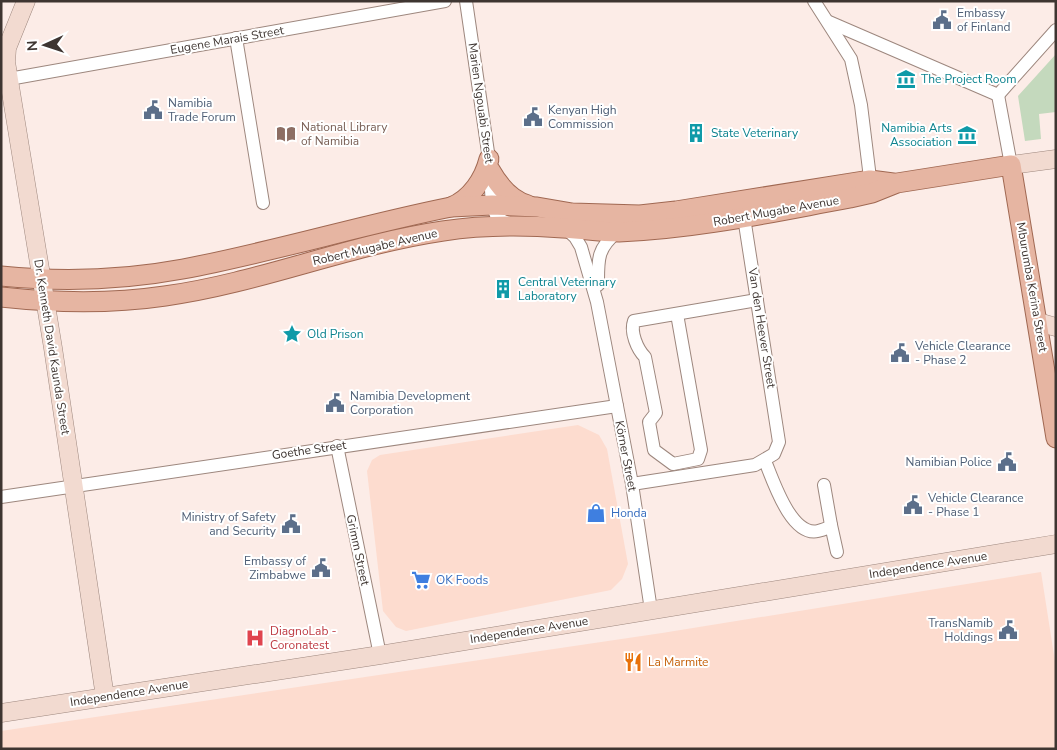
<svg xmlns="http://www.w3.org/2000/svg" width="1057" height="750" font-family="'Nunito Sans',sans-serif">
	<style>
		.built { fill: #fddccf }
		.green { fill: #c4d9bd }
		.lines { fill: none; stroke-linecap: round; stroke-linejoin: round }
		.street-casing { stroke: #9d877e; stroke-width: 14 }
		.secondary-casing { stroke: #9d877e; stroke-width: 19 }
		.primary-casing { stroke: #a06852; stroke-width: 21 }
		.street { stroke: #fff; stroke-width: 12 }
		.secondary { stroke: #f2dad0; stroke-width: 18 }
		.primary { stroke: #e6b5a2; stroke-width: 19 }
		.labels { text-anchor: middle; stroke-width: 4; stroke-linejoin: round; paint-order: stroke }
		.service-label { font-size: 12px; fill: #4e5e75; stroke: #fff; text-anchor: start }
		.street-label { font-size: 12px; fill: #3e3531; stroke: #fff }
		.culture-label { font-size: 12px; fill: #0d838f; stroke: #fff; text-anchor: start }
		.education-label { font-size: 12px; fill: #785e54; stroke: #fff; text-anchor: start }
		.shop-label { font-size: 12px; fill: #366cbe; stroke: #fff; text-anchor: start }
		.health-label { font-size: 12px; fill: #be3a42; stroke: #fff; text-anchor: start }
		.food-label { font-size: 12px; fill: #c56008; stroke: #fff; text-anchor: start }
	</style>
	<rect width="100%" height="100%" fill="#fcece7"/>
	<g class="built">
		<path d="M578 425 599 435 607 449 628 564 622 579 611 590 406 631 396 627 383 611 367 471 372 460 380 455Z"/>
		<path d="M1041 572 1056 668V749H1V731L662 633Z"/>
	</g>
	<path class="green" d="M1056 54V112L1039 114 1041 139 1025 141 1018 96Z"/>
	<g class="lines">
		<g class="street-casing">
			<g id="street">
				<path d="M466 1 489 159 492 205 496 215 503 221 512 224"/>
				<path d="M814 1 851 59 861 105 871 186"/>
				<path d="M829 22 998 95"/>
				<path d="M236 38 263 203"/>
				<path d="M9 79 445 1"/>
				<path d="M998 95 1056 30"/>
				<path d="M998 95 1011 165"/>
				<path d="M565 228 575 237 581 247 597 302 632 484 651 610"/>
				<path d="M598 285C598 259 597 249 617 232"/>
				<path d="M677 314 701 450 698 459 673 464 654 450 649 422 656 413 645 357C637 349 630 332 634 321L757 300"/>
				<path d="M337 446 380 655"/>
				<path d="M765 461C773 480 791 537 818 531 823 530 827 529 831 525L824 485"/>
				<path d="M632 484 755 465 774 454 779 442 743 211"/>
				<path d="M1 497 617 406"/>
				<path d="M831 525 837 552"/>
			</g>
		</g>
		<g class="secondary-casing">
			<g id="secondary">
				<path d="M26 1 7 48 6 62 53 348 105 697"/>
				<path d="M1011 165 1056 159"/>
				<path d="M1038 322 1056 327"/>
				<path d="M1 713 380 655 1056 544"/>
			</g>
		</g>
		<g class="primary-casing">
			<g id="primary">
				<path d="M490 170C499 186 510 200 528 205"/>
				<path d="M451 207C471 199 484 179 489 159"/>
				<path d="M1 276C61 282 124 280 183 269 273 252 361 225 451 207L492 205 537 207 572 213 640 215 676 211 870 180 893 183"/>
				<path d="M1 297C56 303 111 304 165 296 259 283 348 245 443 231 483 225 523 225 563 228 582 229 600 232 619 232 697 229 773 212 850 198L872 193 897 183 1011 165 1056 438"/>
			</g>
		</g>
		<use href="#street" class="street"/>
		<use href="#secondary" class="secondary"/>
		<use href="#primary" class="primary"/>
	</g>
	<defs>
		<g id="civic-bare" transform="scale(1.5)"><path d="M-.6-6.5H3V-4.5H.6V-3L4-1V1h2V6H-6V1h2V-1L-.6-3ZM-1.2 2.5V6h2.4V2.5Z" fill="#5c6f8a" stroke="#fff" stroke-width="2.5" paint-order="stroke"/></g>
		<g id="museum-bare" transform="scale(1.5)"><path d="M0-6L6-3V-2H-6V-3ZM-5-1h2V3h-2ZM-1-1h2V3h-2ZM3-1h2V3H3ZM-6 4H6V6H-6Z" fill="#0f9aa8" stroke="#fff" stroke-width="2.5" paint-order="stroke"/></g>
		<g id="building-bare" transform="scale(1.5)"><path d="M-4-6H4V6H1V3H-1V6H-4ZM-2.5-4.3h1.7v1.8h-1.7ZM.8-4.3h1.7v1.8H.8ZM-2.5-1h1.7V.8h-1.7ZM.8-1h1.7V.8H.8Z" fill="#0f9aa8" stroke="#fff" stroke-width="2.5" paint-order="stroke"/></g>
		<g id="library-bare" transform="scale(1.5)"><path d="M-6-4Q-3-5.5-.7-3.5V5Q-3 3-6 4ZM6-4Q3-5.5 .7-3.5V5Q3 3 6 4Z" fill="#8d6e63" stroke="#fff" stroke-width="2.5" paint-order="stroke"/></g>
		<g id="sight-bare" transform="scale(1.5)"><path d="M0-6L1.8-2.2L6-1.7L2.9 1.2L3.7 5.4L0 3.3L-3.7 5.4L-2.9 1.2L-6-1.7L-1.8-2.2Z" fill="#0f9aa8" stroke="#fff" stroke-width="2.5" paint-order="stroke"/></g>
		<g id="shop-bare" transform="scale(1.5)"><path d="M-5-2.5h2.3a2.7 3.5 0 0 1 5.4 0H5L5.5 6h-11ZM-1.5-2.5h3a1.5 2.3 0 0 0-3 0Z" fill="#3f7fe0" stroke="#fff" stroke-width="2.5" paint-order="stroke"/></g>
		<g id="supermarket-bare" transform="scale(1.5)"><path d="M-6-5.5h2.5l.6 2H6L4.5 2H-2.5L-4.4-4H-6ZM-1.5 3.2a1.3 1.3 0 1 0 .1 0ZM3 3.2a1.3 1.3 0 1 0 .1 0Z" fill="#3f7fe0" stroke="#fff" stroke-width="2.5" paint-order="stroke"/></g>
		<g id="hospital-bare" transform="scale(1.5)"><path d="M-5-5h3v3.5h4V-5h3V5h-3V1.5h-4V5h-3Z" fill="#e0444e" stroke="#fff" stroke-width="2.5" paint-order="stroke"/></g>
		<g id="restaurant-bare" transform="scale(1.5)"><path d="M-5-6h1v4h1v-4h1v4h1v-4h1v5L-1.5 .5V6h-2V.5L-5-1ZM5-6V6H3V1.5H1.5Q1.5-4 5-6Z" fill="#e8710a" stroke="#fff" stroke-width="2.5" paint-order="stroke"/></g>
	</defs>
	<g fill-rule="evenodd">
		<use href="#civic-bare" x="942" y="20"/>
		<use href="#museum-bare" x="906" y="79"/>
		<use href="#civic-bare" x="153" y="110"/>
		<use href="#civic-bare" x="533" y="117"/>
		<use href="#building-bare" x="696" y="133"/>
		<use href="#library-bare" x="286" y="134"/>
		<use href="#museum-bare" x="967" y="135"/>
		<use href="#building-bare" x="503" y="289"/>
		<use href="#sight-bare" x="292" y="334"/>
		<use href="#civic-bare" x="900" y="353"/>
		<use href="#civic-bare" x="335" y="403"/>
		<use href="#civic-bare" x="1007" y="462"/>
		<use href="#civic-bare" x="913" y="505"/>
		<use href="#shop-bare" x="596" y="513"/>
		<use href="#civic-bare" x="291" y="524"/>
		<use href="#civic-bare" x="321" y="568"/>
		<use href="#supermarket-bare" x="421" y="580"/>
		<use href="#civic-bare" x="1008" y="630"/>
		<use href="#hospital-bare" x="255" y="638"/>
		<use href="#restaurant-bare" x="633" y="662"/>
	</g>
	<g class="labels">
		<g class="service-label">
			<text x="957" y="17">Embassy<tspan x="957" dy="14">of Finland</tspan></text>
			<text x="168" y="107">Namibia<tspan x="168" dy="14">Trade Forum</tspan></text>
			<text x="548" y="114">Kenyan High<tspan x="548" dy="14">Commission</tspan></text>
			<text x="915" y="350">Vehicle Clearance<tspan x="915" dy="14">- Phase 2</tspan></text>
			<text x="350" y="400">Namibia Development<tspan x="350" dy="14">Corporation</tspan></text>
			<text x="992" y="466" text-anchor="end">Namibian Police</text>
			<text x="928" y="502">Vehicle Clearance<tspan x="928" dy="14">- Phase 1</tspan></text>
			<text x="276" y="521" text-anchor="end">Ministry of Safety<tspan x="276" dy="14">and Security</tspan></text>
			<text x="306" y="565" text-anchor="end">Embassy of<tspan x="306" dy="14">Zimbabwe</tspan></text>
			<text x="993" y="627" text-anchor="end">TransNamib<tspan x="993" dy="14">Holdings</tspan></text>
		</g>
		<g class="street-label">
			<text transform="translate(227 40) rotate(-10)" y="4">Eugene Marais Street</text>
			<text transform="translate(481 103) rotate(82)" y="4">Marien Ngouabi Street</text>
			<text transform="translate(776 211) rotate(-10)" y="4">Robert Mugabe Avenue</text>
			<text transform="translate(375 247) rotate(-13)" y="4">Robert Mugabe Avenue</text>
			<text transform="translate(1032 287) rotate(80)" y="4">Mburumba Kerina Street</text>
			<text transform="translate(762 328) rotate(81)" y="4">Van den Heever Street</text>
			<text transform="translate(52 347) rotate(81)" y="4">Dr. Kenneth David Kaunda Street</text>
			<text transform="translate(309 450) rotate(-8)" y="4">Goethe Street</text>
			<text transform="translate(626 456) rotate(79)" y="4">Körner Street</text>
			<text transform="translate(358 550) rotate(78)" y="4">Grimm Street</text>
			<text transform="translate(928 565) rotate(-9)" y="4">Independence Avenue</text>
			<text transform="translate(529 630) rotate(-9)" y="4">Independence Avenue</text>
			<text transform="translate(129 693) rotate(-9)" y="4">Independence Avenue</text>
		</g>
		<g class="culture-label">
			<text x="921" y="83">The Project Room</text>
			<text x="952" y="132" text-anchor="end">Namibia Arts<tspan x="952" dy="14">Association</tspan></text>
			<text x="711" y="137">State Veterinary</text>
			<text x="518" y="286">Central Veterinary<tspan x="518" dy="14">Laboratory</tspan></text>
			<text x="307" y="338">Old Prison</text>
		</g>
		<g class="education-label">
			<text x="301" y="131">National Library<tspan x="301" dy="14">of Namibia</tspan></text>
		</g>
		<g class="shop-label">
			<text x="611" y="517">Honda</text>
			<text x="436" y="584">OK Foods</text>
		</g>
		<g class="health-label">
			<text x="270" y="635">DiagnoLab -<tspan x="270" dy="14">Coronatest</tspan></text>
		</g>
		<g class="food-label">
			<text x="648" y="666">La Marmite</text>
		</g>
	</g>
	<rect width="1057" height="750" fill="none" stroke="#3e3531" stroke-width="5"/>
	<g transform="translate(45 45) rotate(267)" stroke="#ffffff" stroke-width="4" paint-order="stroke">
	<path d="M0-4L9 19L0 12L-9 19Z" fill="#3e3531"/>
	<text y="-8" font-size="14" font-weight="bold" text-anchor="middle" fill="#3e3531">N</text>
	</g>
</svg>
